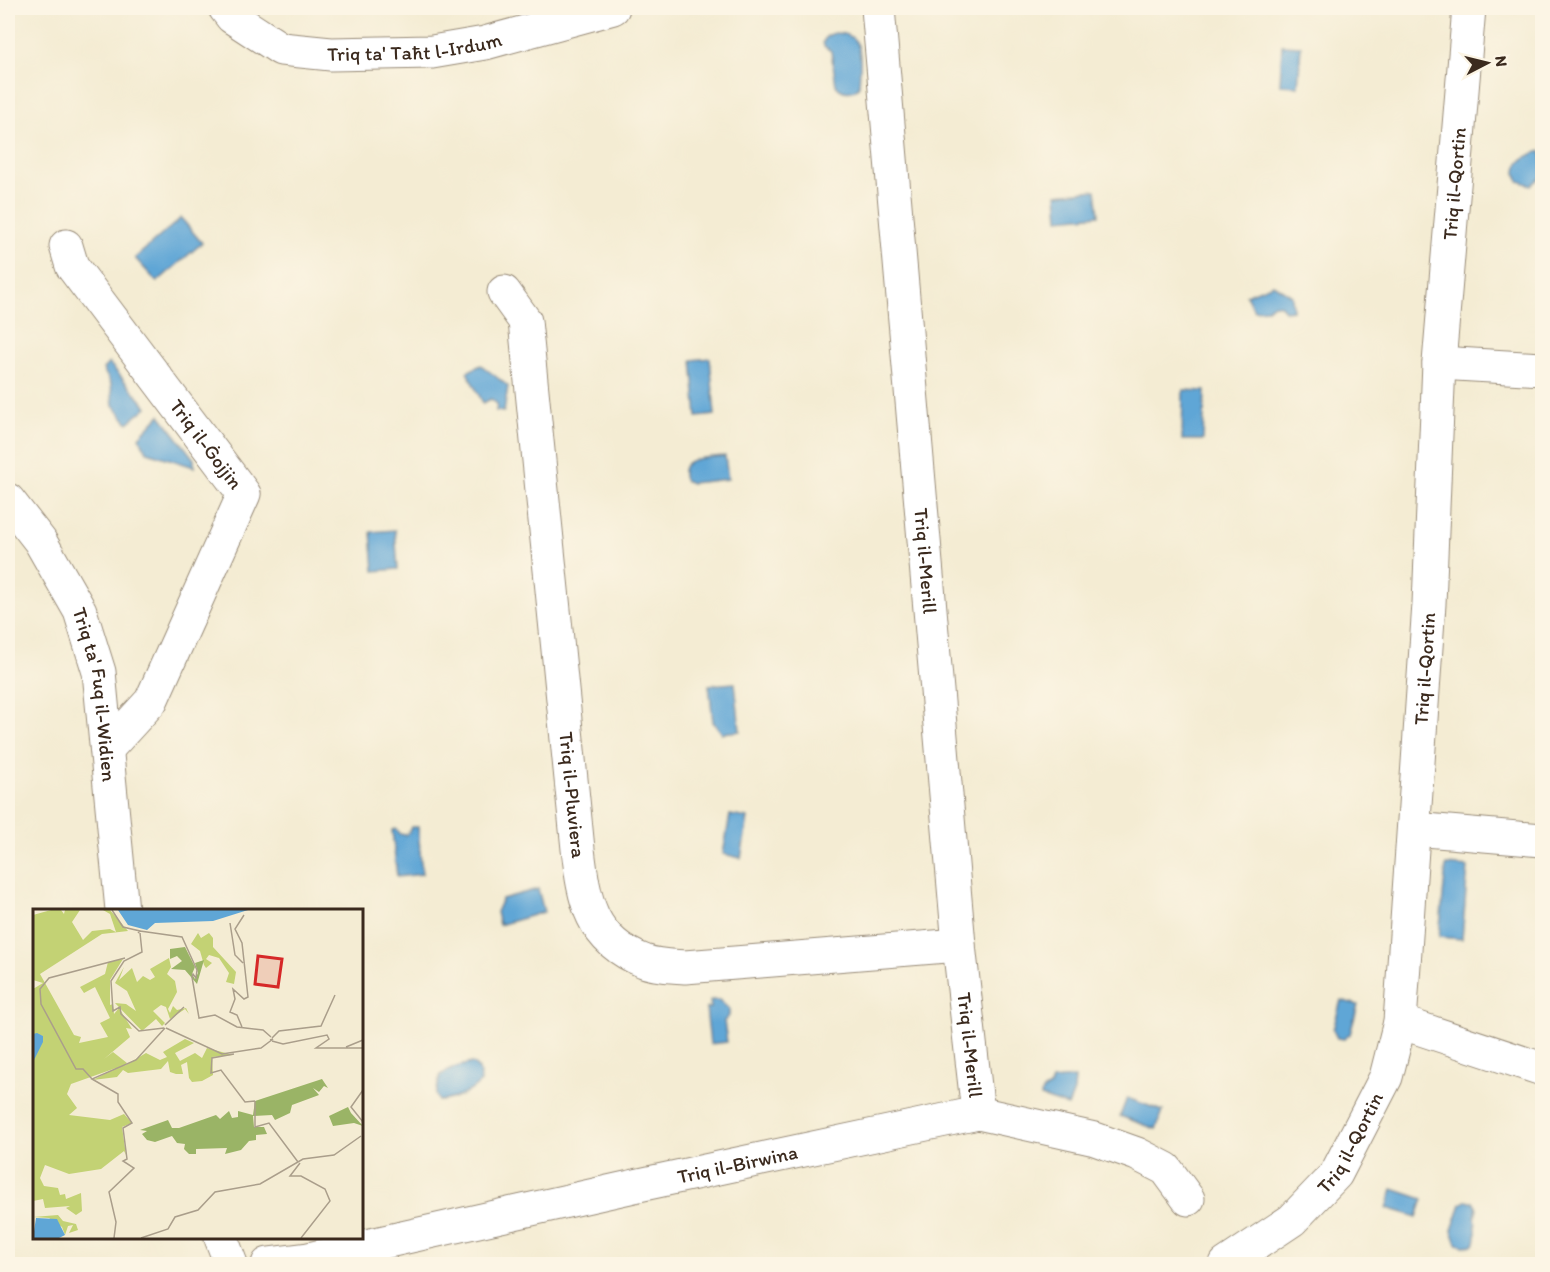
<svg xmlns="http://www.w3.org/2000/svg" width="1550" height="1272" font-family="Itim,sans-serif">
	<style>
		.water { fill: #5fa6d6; stroke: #4d687a; stroke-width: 1.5 }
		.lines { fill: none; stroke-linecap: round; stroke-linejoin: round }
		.street-casing { stroke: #988b78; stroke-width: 35 }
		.street { stroke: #fff; stroke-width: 33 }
		.labels { text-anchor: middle; stroke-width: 5; stroke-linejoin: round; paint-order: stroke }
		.street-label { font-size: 20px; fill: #3b2a1e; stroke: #fcf5e5 }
		.inset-road { fill: none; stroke: #aa9e8b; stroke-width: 1.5 }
		.view { fill: #d62828; fill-opacity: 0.15; stroke: #d62828; stroke-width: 3 }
		.inset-edge { fill: none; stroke: #3b2a1e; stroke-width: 3 }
	</style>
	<rect width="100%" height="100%" fill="#fcf5e5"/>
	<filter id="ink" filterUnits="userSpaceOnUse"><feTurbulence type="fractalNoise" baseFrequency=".0167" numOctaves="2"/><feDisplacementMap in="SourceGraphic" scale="12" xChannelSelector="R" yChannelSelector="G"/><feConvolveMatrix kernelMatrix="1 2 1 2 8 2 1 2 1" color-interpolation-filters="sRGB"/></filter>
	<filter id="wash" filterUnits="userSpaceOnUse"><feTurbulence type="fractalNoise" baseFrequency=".008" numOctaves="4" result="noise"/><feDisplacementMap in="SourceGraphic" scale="24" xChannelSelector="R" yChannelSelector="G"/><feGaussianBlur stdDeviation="1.35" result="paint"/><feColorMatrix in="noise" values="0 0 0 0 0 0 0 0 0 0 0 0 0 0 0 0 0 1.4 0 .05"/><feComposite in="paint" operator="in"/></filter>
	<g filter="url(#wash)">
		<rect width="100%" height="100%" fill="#f4ecd3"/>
		<g class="water">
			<path d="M834 33C867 33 860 60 859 86 853 94 841 93 836 85L831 51 824 46 823 42 827 36Z"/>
			<path d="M1282 45 1301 46 1298 86 1280 85Z"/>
			<path d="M1542 151V177L1531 185 1519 181C1509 164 1528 154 1542 151Z"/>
			<path d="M1096 190 1099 215 1059 219 1057 194Z"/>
			<path d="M181 218 202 243 157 282 135 258Z"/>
			<path d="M1273 284 1292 296 1293 310 1285 311 1281 305 1274 304 1267 309 1254 310 1246 295Z"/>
			<path d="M710 358 715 415 697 417 692 360Z"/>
			<path d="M109 363 147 407 128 423 113 405 111 384 103 369Z"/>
			<path d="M481 365 508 386 504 412 496 411 497 404 491 399 483 403 467 372Z"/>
			<path d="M1183 390 1205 391 1203 440H1182Z"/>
			<path d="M160 415 194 459V467L147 452 139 437Z"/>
			<path d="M725 456 728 479 691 483 684 480C676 455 709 458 725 456Z"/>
			<path d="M395 530 398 569 374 571 371 532Z"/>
			<path d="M735 683 740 731 722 733 713 722 709 685Z"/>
			<path d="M730 815 748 818 741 858 723 854Z"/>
			<path d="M411 827H418L422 874 397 877 392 830 396 829 400 834 405 835 409 832Z"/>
			<path d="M1446 865 1468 867 1462 939 1439 937Z"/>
			<path d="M538 889 544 912 499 925 496 912 502 899Z"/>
			<path d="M712 1000H719L729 1009V1016L724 1021 727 1042 710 1044 706 1008H711L710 1001Z"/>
			<path d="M1341 1000 1358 1005 1350 1034 1344 1039 1337 1038 1333 1030Z"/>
			<path d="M472 1063 479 1069 481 1082C468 1094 457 1099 439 1101L436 1095 440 1075 456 1067Z"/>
			<path d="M1075 1078 1074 1091 1068 1106 1041 1097 1042 1091 1050 1087 1052 1080Z"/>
			<path d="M1127 1098 1163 1111 1156 1129 1120 1116Z"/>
			<path d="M1393 1189 1423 1199 1417 1217 1387 1208Z"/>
			<path d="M1467 1200 1473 1202 1477 1208C1472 1220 1480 1233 1474 1245L1464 1246 1457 1244 1452 1230 1461 1204Z"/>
		</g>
	</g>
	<g filter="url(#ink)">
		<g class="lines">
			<g class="street-casing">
				<g id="street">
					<path id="s1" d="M225 8 232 17 281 49 331 54 432 52 485 43 613 8"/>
					<path id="s2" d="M878 8 959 945 978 1113"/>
					<path id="s3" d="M66 246 72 266 244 494 151 701 107 749"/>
					<path id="s4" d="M504 292 525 321 578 849C584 900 590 940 644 961 656 966 672 966 685 967L959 945"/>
					<path d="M1439 363 1542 369"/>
					<path id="s5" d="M8 500 40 541 80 611 99 672 122 910"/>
					<path d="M1414 829 1542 840"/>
					<path d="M1400 1022 1542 1069"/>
					<path d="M221 1238 231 1264"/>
					<path id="s6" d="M268 1264 308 1259 639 1185 978 1113 1095 1139 1137 1154 1166 1169 1188 1199"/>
					<path id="s7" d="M1226 1264 1292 1220 1336 1174 1386 1077 1400 1022 1429 604 1439 363 1469 8"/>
				</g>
			</g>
			<use href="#street" class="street"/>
		</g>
	</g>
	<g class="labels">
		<g class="street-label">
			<text dy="7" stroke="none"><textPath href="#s1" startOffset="204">Triq ta' Taħt l-Irdum</textPath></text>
			<text dy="7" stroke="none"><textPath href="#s7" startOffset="1149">Triq il-Qortin</textPath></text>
			<text dy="7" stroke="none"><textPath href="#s3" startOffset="244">Triq il-Ġojjin</textPath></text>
			<text dy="7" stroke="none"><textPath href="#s2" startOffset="555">Triq il-Merill</textPath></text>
			<text dy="7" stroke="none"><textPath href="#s7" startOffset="663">Triq il-Qortin</textPath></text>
			<text dy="7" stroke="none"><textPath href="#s5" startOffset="218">Triq ta' Fuq il-Widien</textPath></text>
			<text dy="7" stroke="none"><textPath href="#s4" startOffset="512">Triq il-Pluviera</textPath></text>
			<text dy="7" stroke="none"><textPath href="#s2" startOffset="1041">Triq il-Merill</textPath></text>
			<text dy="7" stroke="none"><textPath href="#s7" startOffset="177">Triq il-Qortin</textPath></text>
			<text dy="7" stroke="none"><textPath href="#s6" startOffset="480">Triq il-Birwina</textPath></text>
		</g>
	</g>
	<g transform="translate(33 909)">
		<rect width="330" height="330" fill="#f4ecd3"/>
		<path d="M18 1H28L31 5 32 1H47L39 13 50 31 59 22 77 20 83 23 77 5 70 1H77L95 22 69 25 7 65 41 126 48 128 46 134 75 128 67 114 77 109 62 78 51 84 47 78 72 65 75 53 90 50 77 71V96L80 95 81 105 86 99 99 120 93 119 97 128 71 150 80 143 94 154 91 157 113 144 127 151 134 148 130 143 152 130 161 134 142 144 147 152 162 144 169 149 174 139 200 146 179 148 180 166 169 172 159 173 156 169 154 153 148 156 150 165H143L137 163 135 152 128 160 95 164 90 161 84 168 60 171 83 159 38 175 34 185 44 199 36 206 77 211 91 205 99 214 89 218 93 246 91 242 68 260 36 265 12 256 7 269 11 277 25 279 27 286 32 285 33 290 48 284 49 302 43 306 33 299 37 297 12 299 10 290 0 292V153L10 127 0 125V80L10 74 0 71V6ZM165 24 168 29 176 24 180 29V38L203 63 201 75 193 73 196 64 186 49 176 46 173 50 179 54 173 59 171 56 167 42 158 35ZM136 49 138 58 134 65 142 72 144 83 135 100 137 104 140 97 144 101 153 99 156 105 152 100 137 110 133 98 128 96 120 102 132 114 129 117 123 110 109 122 82 94 93 95 103 102 94 82 82 74 91 58 86 71 99 59 104 73 110 67 117 71 122 68 117 60ZM25 306 30 312 43 315 45 321 36 324 40 316 35 317 32 326 29 318 16 309 0 308Z" fill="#c3d274"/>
		<path d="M152 38 162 58 159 65 162 70 165 64 162 54 171 51 164 75 152 61 138 60 149 52 144 47 137 50V40ZM289 170 295 179 291 177 286 183 280 179 286 186 259 196 257 204 242 211 239 206 220 207 221 218H231L234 225 223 226V231L216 232 208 241 192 245 194 239 163 240V245H156L151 240 152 235 144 234 139 227 122 233 114 231 109 225 114 222 107 221 135 211 139 219H146L183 206 187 210 196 202 199 209 205 208V202L220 206 222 192ZM315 198 318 204 330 217 321 214 300 217 296 207Z" fill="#9ab466"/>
		<path d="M85 1H215L180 12 122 14 114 21 95 16ZM4 124 10 127V133L0 153V125ZM3 309 24 310 32 326 26 329H0Z" fill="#5fa6d6"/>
		<path class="inset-road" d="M79 1 90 18 107 22 105 24M197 14 202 46 210 54M107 22 149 28 164 61 163 69 160 65 159 68 166 109 182 106 204 118 230 121 238 128M107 24 109 43 91 52 78 72 80 102 87 98 88 105 106 122 131 119M132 116 151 98M209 118 204 106 197 103 202 90 200 80 211 90 215 88 209 34 202 20 211 6M133 119 189 145 228 139 240 130 237 131M239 129 246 122 288 117 302 86M239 132 250 135 294 126 296 130 283 139H330M313 138 330 131M201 145 179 149 178 164 188 161 212 193 222 192M59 170 50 160H43L8 95 7 80 16 69 92 49M330 181 318 198 330 213M222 192V218L236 214 265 253M267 254 257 267H268L292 280 297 292 268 329M81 329 83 313 76 283 101 259 90 252 94 250 90 219 99 214 85 193V185L59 170 103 151 132 119M108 329 135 320 142 308 165 301 182 283 227 275 270 250 301 246 328 227"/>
		<path class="view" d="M225 47 249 50 245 78 222 75Z"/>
		<rect width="330" height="330" class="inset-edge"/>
	</g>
	<rect width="1550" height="1272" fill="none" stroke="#fcf5e5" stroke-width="30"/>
	<g transform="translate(1487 63) rotate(83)" stroke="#fcf5e5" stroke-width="4.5" paint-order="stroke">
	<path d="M0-4.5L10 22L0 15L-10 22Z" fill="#3b2a1e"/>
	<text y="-9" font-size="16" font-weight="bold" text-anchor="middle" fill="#3b2a1e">N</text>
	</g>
</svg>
